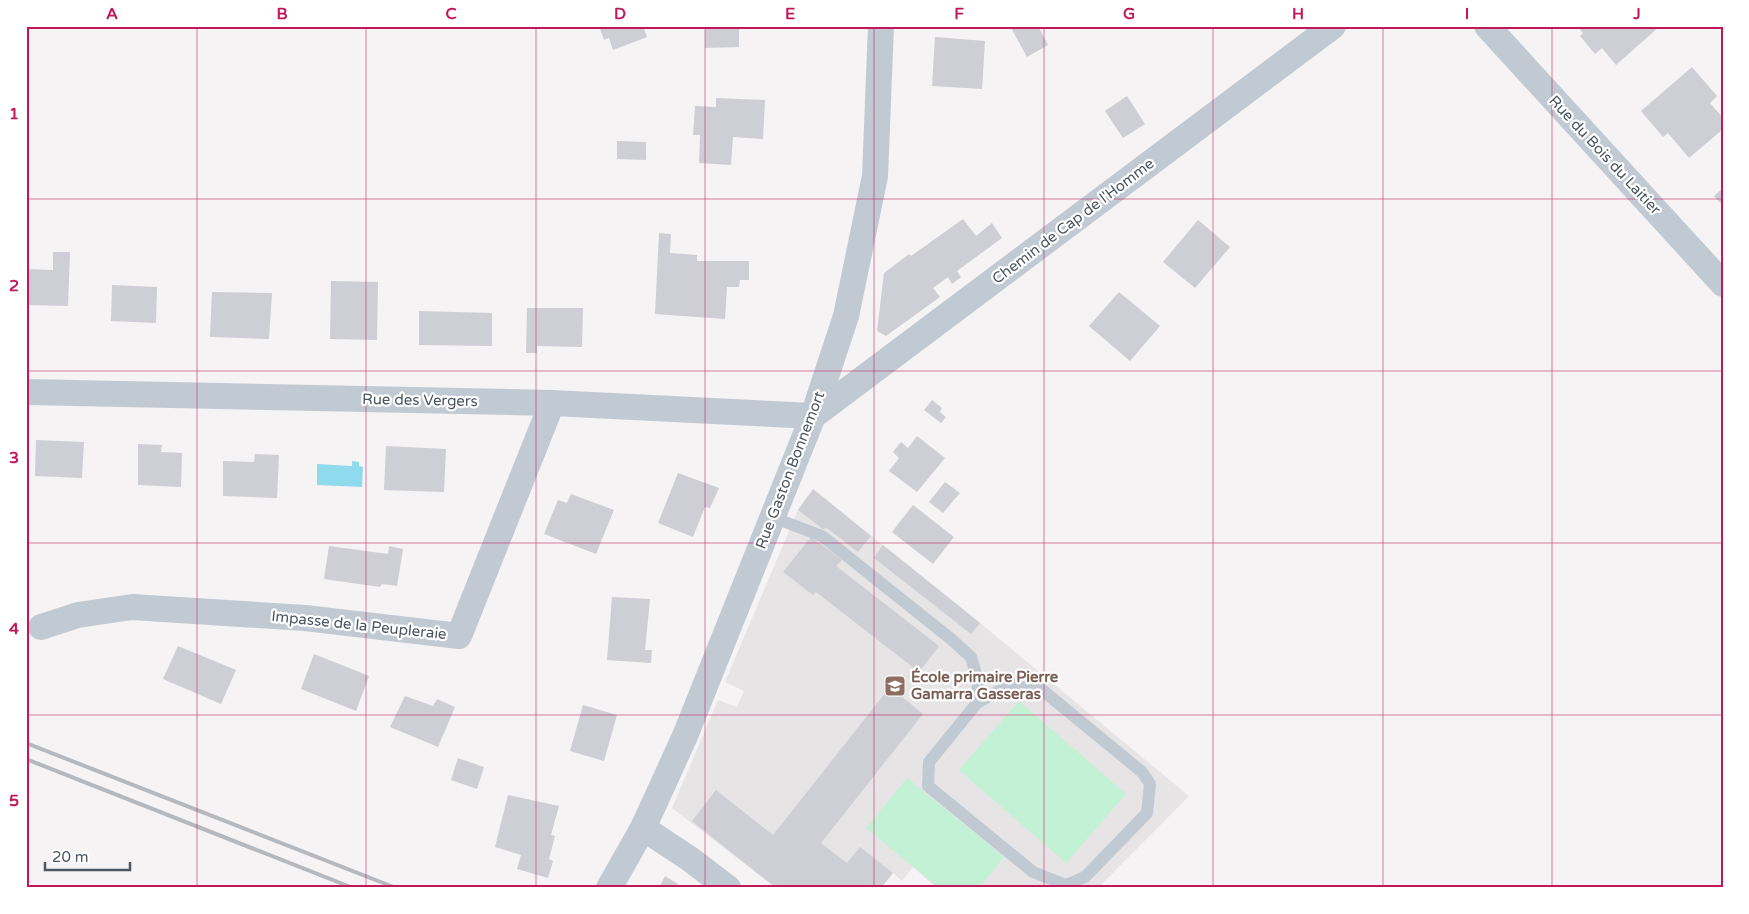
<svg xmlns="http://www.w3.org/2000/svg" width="1749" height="914" font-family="'Varela Round',sans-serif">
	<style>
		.education { fill: #e6e4e5 }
		.green { fill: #c3f1d5 }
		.water { fill: #90daee }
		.building { fill: #cdcfd5 }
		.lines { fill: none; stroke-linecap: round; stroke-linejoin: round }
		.lane { stroke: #c1cad2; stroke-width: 12 }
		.street { stroke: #c1cad2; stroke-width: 26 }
		.rail { stroke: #b5b8bd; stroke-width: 4 }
		.grid { fill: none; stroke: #c2185b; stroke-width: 1; stroke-opacity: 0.55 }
		.labels { text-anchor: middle; stroke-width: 4.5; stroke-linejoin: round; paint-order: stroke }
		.street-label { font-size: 15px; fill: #4a5661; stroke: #fff }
		.education-label { font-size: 15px; font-weight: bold; fill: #785e54; stroke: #fff; text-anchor: start }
		.neatline { fill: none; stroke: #c2185b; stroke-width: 2 }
		.grid-label { font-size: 16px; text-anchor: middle; font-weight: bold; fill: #c2185b }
	</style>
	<rect width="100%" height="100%" fill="#f5f3f3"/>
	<path class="education" d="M813 489 980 623 1189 796 1098 888H937L913 867 902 881 893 873 776 888 672 808 718 700 737 707 744 691 725 682 798 510Z"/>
	<g class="green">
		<path d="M1019 701 1126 794 1066 863 959 770Z"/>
		<path d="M907 778 1004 857 979 888H939L866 828Z"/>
	</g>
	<path class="water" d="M352 461 359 462V466L363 467 362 487 317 485V464L352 466Z"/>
	<g class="building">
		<path d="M599 26H643L647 37 613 50 609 38 604 40Z"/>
		<path d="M705 26H739V47L705 48Z"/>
		<path d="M1010 26H1038L1048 45 1027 57Z"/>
		<path d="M1577 26H1660L1616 65 1602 48 1595 54 1580 36 1583 33Z"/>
		<path d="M935 37 985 41 982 89 932 86Z"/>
		<path d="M1692 67 1717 96 1710 103 1723 118V129L1689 158 1668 133 1663 137 1641 111Z"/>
		<path d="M1127 96 1145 124 1123 138 1105 111Z"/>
		<path d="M716 98 765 100 763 139 733 137 731 165 699 163 700 135H693L695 106 716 107Z"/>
		<path d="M617 141 646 142V160L617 159Z"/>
		<path d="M1723 188V206L1714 196Z"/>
		<path d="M963 219 976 236 992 223 1002 238 957 271 961 277 952 284 948 277 933 288 940 297 886 336 877 331 884 273 909 254 911 256Z"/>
		<path d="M1198 220 1230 247 1195 288 1163 262Z"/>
		<path d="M659 233 671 234 670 253 697 255V261H749V280H740L739 287H727L725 319 655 314Z"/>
		<path d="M53 252H70L68 306 26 305V269L53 270Z"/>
		<path d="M331 281 378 282 377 340 330 339Z"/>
		<path d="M112 285 157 287 156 323 111 321Z"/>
		<path d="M212 292 272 293 269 339 210 337Z"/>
		<path d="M1119 292 1160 326 1130 361 1089 326Z"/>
		<path d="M527 308H583L582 347 537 346V353H526Z"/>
		<path d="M419 311 492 313V346L419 345Z"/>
		<path d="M932 400 942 408 940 412 946 417 941 423 924 410Z"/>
		<path d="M917 436 945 458 917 492 889 471 899 458 893 452 901 442 908 448Z"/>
		<path d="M36 440 84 442 82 478 35 476Z"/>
		<path d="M138 444 162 445 161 452 182 453 181 487 138 485Z"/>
		<path d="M386 446 446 449 444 492 384 490Z"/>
		<path d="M255 454 279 455 277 498 223 496V461L254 462Z"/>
		<path d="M678 473 719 488 710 508 705 507 693 537 658 523Z"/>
		<path d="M945 482 960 493 943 513 929 502Z"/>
		<path d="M813 489 871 536 858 552 827 528 823 529 798 510Z"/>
		<path d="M571 494 614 510 596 554 544 534 558 500 567 503Z"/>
		<path d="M913 505 954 537 933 564 892 532Z"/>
		<path d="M811 537 842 560 836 566 939 646 919 672 816 592 813 595 783 572Z"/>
		<path d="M883 545 980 623 971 634 874 558Z"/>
		<path d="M329 546 388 554 389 546 403 549 397 586 382 584 380 587 324 579Z"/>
		<path d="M612 597 650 599 645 650H652L651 663 607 660Z"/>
		<path d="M178 646 236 670 221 704 163 679Z"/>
		<path d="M314 654 369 676 356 711 301 689Z"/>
		<path d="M890 687 923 714 821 843 847 863 860 847 893 873 881 888H776L692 821 716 790 773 835Z"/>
		<path d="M405 696 433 706 437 699 455 707 438 747 390 727Z"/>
		<path d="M583 705 617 715 604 761 570 751Z"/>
		<path d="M458 758 484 767 477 789 451 780Z"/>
		<path d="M508 795 559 806 551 835 555 836 549 859 553 861 548 878 517 869 521 855 495 847Z"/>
		<path d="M665 876 678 884 676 888H659Z"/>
	</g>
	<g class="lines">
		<path class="lane" d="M772 517 822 536 951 639 971 657 978 681 977 703 929 762 928 786 1033 872 1066 885 1085 877 1147 813 1150 784 1142 772 1041 689 1013 683 977 703"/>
		<g class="street">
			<path d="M1487 26 1723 284"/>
			<path d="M26 392 552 403 813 416 1333 26"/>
			<path d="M41 627 78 615 132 607 305 618 459 636 552 403"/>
			<path d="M643 828 690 859 728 888"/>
			<path d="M609 888 643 828 685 736 813 416 846 316 875 176 881 26"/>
		</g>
		<g class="rail">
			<path d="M26 743 396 888"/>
			<path d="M26 759 353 888"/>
		</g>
	</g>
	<path class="grid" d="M197 26V888M366 26V888M536 26V888M705 26V888M874 26V888M1044 26V888M1213 26V888M1383 26V888M1552 26V888M26 199H1723M26 371H1723M26 543H1723M26 715H1723"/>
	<defs>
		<g id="school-square" transform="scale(1.125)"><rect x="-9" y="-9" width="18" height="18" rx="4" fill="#8d6e63" stroke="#fff"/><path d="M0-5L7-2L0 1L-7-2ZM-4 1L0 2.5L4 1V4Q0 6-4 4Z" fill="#fff"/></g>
	</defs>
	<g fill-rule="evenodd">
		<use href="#school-square" x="895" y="686"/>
	</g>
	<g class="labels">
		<g class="street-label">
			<text transform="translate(1605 155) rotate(47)" y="5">Rue du Bois du Laitier</text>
			<text transform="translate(1073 221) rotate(-37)" y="5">Chemin de Cap de l'Homme</text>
			<text transform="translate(420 400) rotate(1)" y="5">Rue des Vergers</text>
			<text transform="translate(790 470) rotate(-69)" y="5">Rue Gaston Bonnemort</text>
			<text transform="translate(359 625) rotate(6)" y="5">Impasse de la Peupleraie</text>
		</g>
		<g class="education-label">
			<text x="911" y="682">École primaire Pierre<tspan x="911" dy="17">Gamarra Gasseras</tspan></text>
		</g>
	</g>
	<rect width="1749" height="914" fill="none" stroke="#ffffff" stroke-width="55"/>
	<path d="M45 862v8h85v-8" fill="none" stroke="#4a5661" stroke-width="2.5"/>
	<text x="52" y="862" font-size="15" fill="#4a5661" stroke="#ffffff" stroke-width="4" paint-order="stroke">20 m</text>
	<rect x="28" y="28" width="1694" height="858" class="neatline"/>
	<g class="grid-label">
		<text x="112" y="19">A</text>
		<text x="282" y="19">B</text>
		<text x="451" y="19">C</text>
		<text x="620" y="19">D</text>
		<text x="790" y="19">E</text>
		<text x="959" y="19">F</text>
		<text x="1129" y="19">G</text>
		<text x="1298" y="19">H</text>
		<text x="1467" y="19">I</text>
		<text x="1637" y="19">J</text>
		<text x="14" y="119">1</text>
		<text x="14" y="291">2</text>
		<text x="14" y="463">3</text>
		<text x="14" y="634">4</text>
		<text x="14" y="806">5</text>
	</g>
</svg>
